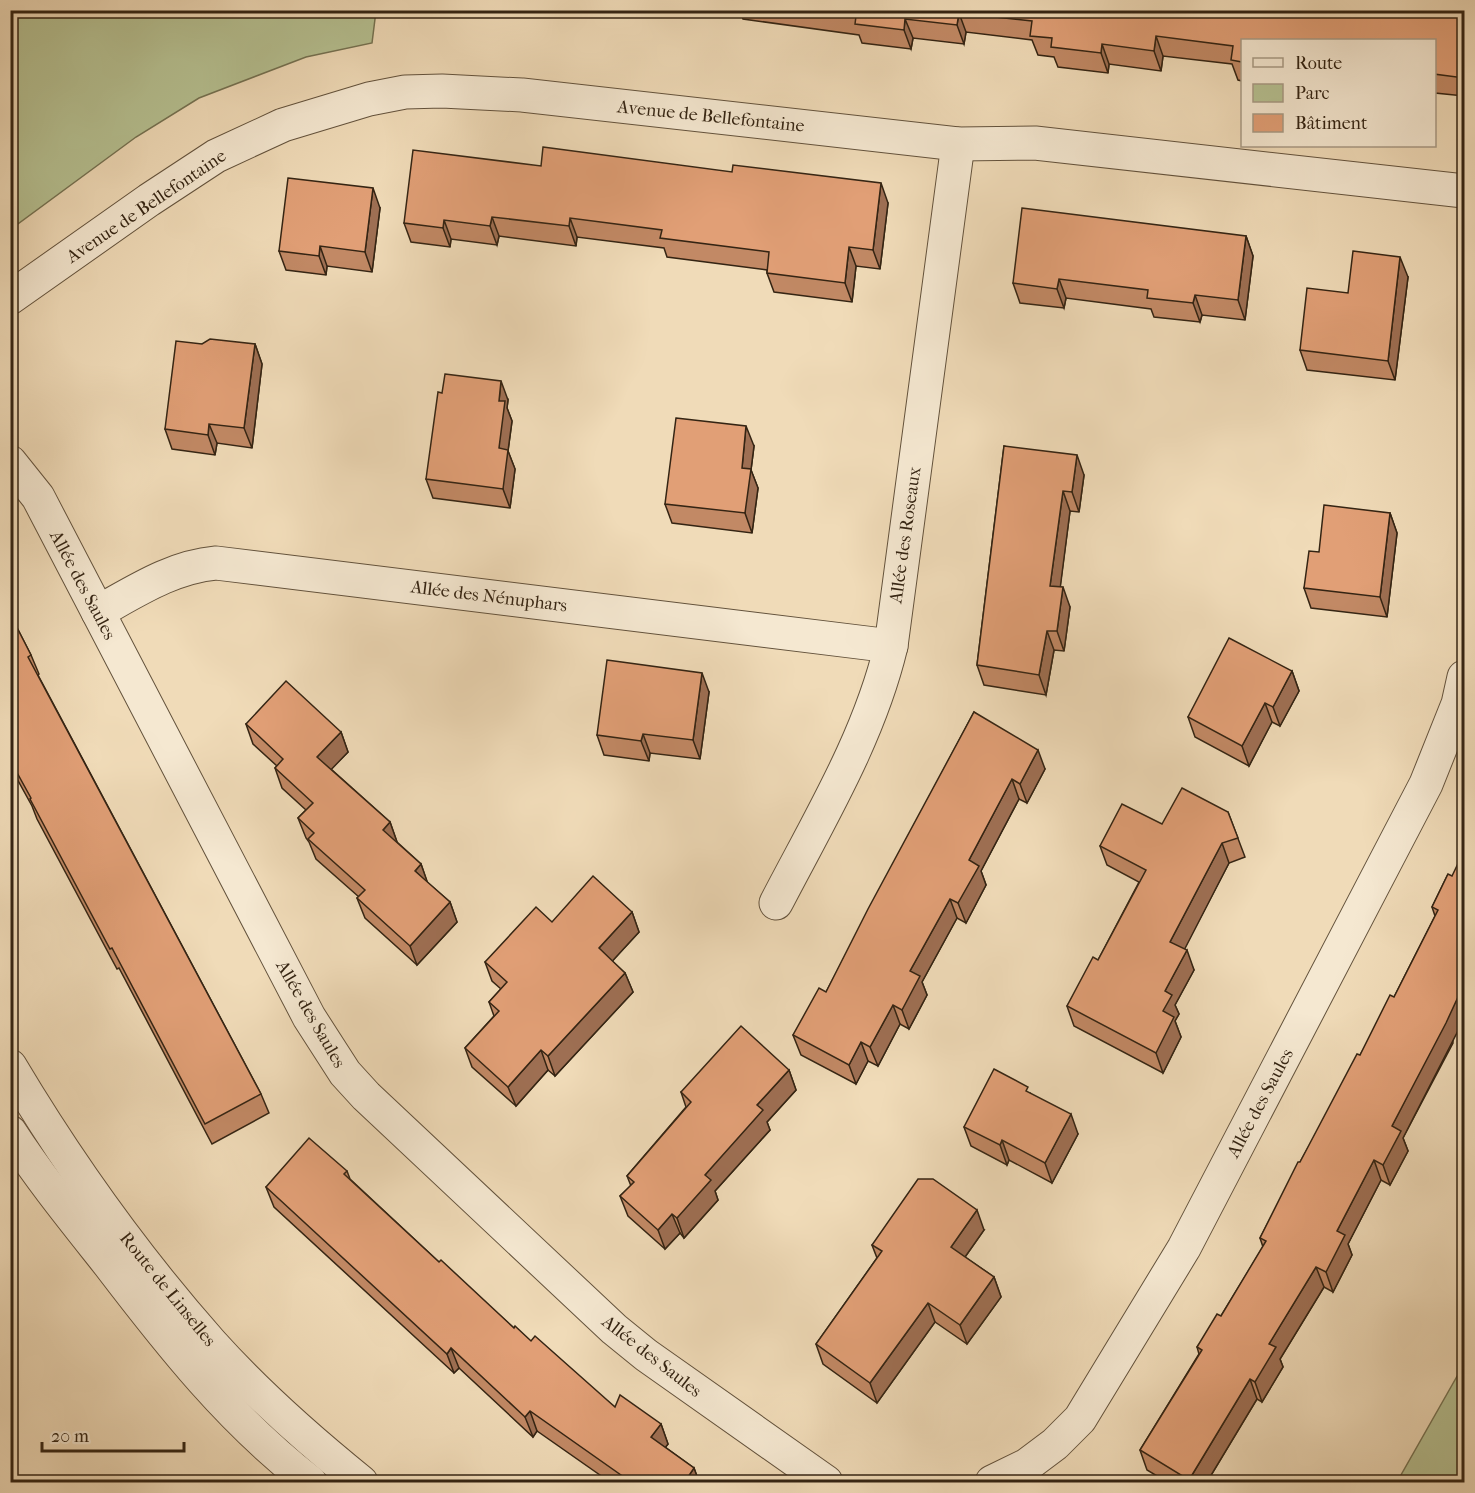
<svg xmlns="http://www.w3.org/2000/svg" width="1475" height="1493" font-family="'IM FELL French Canon',serif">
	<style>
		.green { fill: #b6c192; stroke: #757252; stroke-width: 1.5 }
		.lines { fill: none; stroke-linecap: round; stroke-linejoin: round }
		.minor-casing { stroke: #63523c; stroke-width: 35 }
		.minor { stroke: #f5e8d1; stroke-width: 33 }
		.wall { fill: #c28965; stroke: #342413; stroke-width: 1.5 }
		.shaded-wall { fill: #9e6f53; stroke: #342413; stroke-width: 1.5 }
		.building { fill: #e19f76; stroke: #342413; stroke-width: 1.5 }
		.labels { text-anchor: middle; stroke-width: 6; stroke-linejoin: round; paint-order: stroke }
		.street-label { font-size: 18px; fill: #342413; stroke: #f5e8d1 }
	</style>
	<rect width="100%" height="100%" fill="#f0dbb8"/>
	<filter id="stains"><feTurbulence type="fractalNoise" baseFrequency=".00333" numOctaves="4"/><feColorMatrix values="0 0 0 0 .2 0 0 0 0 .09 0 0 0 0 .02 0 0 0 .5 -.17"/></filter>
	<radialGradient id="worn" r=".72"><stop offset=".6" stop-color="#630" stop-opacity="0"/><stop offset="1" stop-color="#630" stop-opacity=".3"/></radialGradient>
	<g class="green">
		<path d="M11 10H376V11L372 43 306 57 199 98 136 137 11 229Z"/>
		<path d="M1464 1364V1482H1397Z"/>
	</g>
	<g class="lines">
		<g class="minor-casing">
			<g id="minor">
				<path d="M10 298 149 200 216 156 283 125 369 99 405 92 442 91 522 95 958 144 1035 143 1464 191"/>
				<path d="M10 462 38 497 309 1017 345 1073 366 1096 614 1329 646 1355 826 1482"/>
				<path d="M98 612C136 591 172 567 216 563L891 646"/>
				<path d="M776 903C819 820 869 738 891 646L958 144"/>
				<path d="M10 1066C69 1165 134 1256 211 1343 256 1393 309 1440 361 1482"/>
				<path d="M10 1132C40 1178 75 1221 109 1264 170 1344 230 1420 310 1482"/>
				<path d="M992 1482 1027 1465 1055 1444 1080 1419 1184 1248 1426 784 1458 704 1464 677"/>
			</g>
		</g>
		<use href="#minor" class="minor"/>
	</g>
	<g class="wall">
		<path d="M740 10H1292L1335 16H1459L1460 20H1464V96L1435 93 1434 40H1242V81L1238 80 1232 64 1163 56 1161 71 1109 64 1108 73 1058 67 1054 57 1038 55 1032 40 966 32 964 44 913 38 911 49 862 43 859 35 743 19Z"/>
		<path d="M541 166 888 203 880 269 856 266 852 302 774 292 767 273V270L667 257 664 248 577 237 576 246 499 236 497 245 451 239 450 247 411 242 404 223Z"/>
		<path d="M380 208 372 272 327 266 326 275 286 270 279 251Z"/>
		<path d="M1246 236 1253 256 1245 320 1202 315 1200 322 1154 317 1151 309 1066 298 1064 308 1020 303 1013 283Z"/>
		<path d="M1408 277 1395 380 1307 370 1300 350 1348 293Z"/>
		<path d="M202 344H255L262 364 252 448 217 443 215 455 172 449 165 429Z"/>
		<path d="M508 400 507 408 512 421 508 451 515 469 510 508 433 498 426 479Z"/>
		<path d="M754 446 751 470 758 488 752 533 672 523 665 504Z"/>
		<path d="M1004 446 1084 475 1079 512 1070 511 1060 587 1070 607 1064 651 1054 650 1046 695 984 685 977 665Z"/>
		<path d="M1390 513 1397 533 1387 617 1311 608 1304 588 1319 552Z"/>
		<path d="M10 614 31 655 39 674 38 675 261 1094 269 1113 212 1144 119 968 117 969 37 819 32 806 10 766Z"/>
		<path d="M1292 671 1299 691 1280 726 1272 722 1249 766 1195 737 1188 717Z"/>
		<path d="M709 692 700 759 650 753 649 761 604 755 597 735Z"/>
		<path d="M974 712 1045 769 1027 803 1019 799 981 871 986 885 966 923 957 918 922 982 927 995 909 1029 900 1024 878 1066 868 1061 856 1084 801 1055 793 1035 826 992Z"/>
		<path d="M246 724 341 732 348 752 331 769 390 822 397 842 421 864 427 882 450 902 457 922 417 965 365 918 357 898 359 897 316 859 309 842 306 838 298 818 306 810 282 788 275 768 277 766 253 744Z"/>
		<path d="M1228 812 1245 857 1229 863 1184 949 1194 970 1175 1005 1179 1014 1175 1021 1181 1037 1163 1073 1074 1026 1067 1006 1098 960 1139 882 1107 865 1100 846 1162 824Z"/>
		<path d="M1448 874 1453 1043 1403 1138 1408 1151 1390 1185 1381 1180 1348 1244 1352 1255 1333 1292 1324 1287 1280 1359 1283 1367 1262 1402 1257 1399 1207 1482H1167L1147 1470 1140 1450 1199 1354 1197 1347 1221 1316 1263 1247 1260 1238 1300 1162 1360 1055 1394 997 1435 916 1432 907Z"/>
		<path d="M632 912 639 932 612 961 625 973 633 992 555 1076 548 1070 516 1106 472 1067 465 1048 494 1016 489 1002 501 989 492 981 485 962 552 922Z"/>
		<path d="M789 1070 796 1090 767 1122 770 1130 715 1191 718 1200 684 1238 680 1233 665 1249 628 1216 620 1196 631 1186 627 1176 686 1107 681 1092Z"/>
		<path d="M1030 1093 1078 1134 1052 1183 1009 1160 1007 1165 971 1146 964 1127Z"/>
		<path d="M347 1171 350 1179 439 1262 514 1328 615 1407 661 1424 668 1444 665 1447 694 1468 699 1482H610L537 1431 533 1437 459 1368 454 1373 274 1207 266 1187Z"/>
		<path d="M984 1230 965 1257 994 1277 1001 1297 967 1344 935 1322 877 1403 823 1364 816 1344 877 1258 872 1245Z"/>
	</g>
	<g class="shaded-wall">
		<path d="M959 13 966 32 964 44 957 25Z"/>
		<path d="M905 19 913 38 911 49 904 30Z"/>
		<path d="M1156 36 1163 56 1161 71 1154 51Z"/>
		<path d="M1102 44 1109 64 1108 73 1101 53Z"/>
		<path d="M881 183 888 203 880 269 873 250Z"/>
		<path d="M373 188 380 208 372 272 365 252Z"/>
		<path d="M492 217 499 236 497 245 490 226Z"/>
		<path d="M570 218 577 237 576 246 569 226Z"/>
		<path d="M444 220 451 239 450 247 443 228Z"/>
		<path d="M1246 236 1253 256 1245 320 1238 300Z"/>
		<path d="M320 246 327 266 326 275 319 256Z"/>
		<path d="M849 247 856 266 852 302 845 283Z"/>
		<path d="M1400 257 1408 277 1395 380 1388 361Z"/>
		<path d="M1059 279 1066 298 1064 308 1057 289Z"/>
		<path d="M1195 295 1202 315 1200 322 1193 303Z"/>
		<path d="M255 344 262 364 252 448 244 428Z"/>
		<path d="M501 381 508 400 507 408 512 421 508 451 515 469 510 508 503 489 499 448V401Z"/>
		<path d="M209 424 217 443 215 455 208 435Z"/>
		<path d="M746 426 754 446 751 470 758 488 752 533 745 513 742 468Z"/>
		<path d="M1077 455 1084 475 1079 512 1072 492Z"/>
		<path d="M1063 491 1070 511 1058 605 1050 586Z"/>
		<path d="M1390 513 1397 533 1387 617 1380 597Z"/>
		<path d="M1063 587 1070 607 1064 651 1057 631Z"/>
		<path d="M1047 631 1054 650 1046 695 1039 675Z"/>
		<path d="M1292 671 1299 691 1280 726 1273 707Z"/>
		<path d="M702 673 709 692 700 759 693 740Z"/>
		<path d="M1265 703 1272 722 1249 766 1242 746Z"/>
		<path d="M341 732 348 752 325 776 317 757Z"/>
		<path d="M643 734 650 753 649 761 641 741Z"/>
		<path d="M1038 750 1045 769 1027 803 1020 784Z"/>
		<path d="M1012 779 1019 799 981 871 986 885 966 923 958 903 969 860Z"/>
		<path d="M390 822 397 842 390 850 383 830Z"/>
		<path d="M1222 843 1229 863 1178 962 1170 942Z"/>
		<path d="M421 864 428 884 415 871Z"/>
		<path d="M950 899 957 918 922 982 927 995 909 1029 902 1010 910 971Z"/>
		<path d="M450 902 457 922 417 965 410 946Z"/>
		<path d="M632 912 639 932 606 968 599 948Z"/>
		<path d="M1187 950 1194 970 1175 1005 1179 1014 1175 1021 1181 1037 1163 1073 1156 1053 1165 991Z"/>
		<path d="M625 973 633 992 555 1076 548 1056Z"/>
		<path d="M1464 984V1019L1403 1138 1408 1151 1390 1185 1383 1165 1392 1126Z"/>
		<path d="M893 1005 900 1024 878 1066 870 1047Z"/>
		<path d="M861 1042 868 1061 856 1084 849 1065Z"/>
		<path d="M541 1050 548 1070 516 1106 508 1087Z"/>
		<path d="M789 1070 796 1090 767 1122 770 1130 715 1191 718 1200 684 1238 677 1218 705 1175 757 1105Z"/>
		<path d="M1071 1114 1078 1134 1052 1183 1045 1163Z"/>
		<path d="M1002 1140 1009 1160 1007 1165 1000 1145Z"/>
		<path d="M1374 1160 1381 1180 1348 1244 1352 1255 1333 1292 1326 1272 1337 1231Z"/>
		<path d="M977 1210 984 1230 958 1267 951 1247Z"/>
		<path d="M672 1214 680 1233 665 1249 658 1230Z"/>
		<path d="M1316 1267 1324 1287 1280 1359 1283 1367 1262 1402 1255 1382 1269 1344Z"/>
		<path d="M994 1277 1001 1297 967 1344 960 1325Z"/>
		<path d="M928 1303 935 1322 877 1403 870 1383Z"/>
		<path d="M451 1348 459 1368 454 1373 447 1354Z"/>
		<path d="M1250 1379 1257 1399 1207 1482H1190L1189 1480Z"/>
		<path d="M530 1411 537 1431 533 1437 525 1417Z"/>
		<path d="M661 1424 668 1444 658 1457 651 1437Z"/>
		<path d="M694 1468 699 1482H687L686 1480Z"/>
	</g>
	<g class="building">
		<path d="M819 10H1292L1335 16 1336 10H1411L1459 16V19L1464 20V78L1434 74V40H1242V62L1231 60 1233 46 1156 36 1154 51 1102 44 1101 53 1051 47 1052 38 1030 36 1032 21 959 13 957 25 905 19 904 30 855 24 856 16Z"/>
		<path d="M543 147 732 172 733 165 881 183 873 250 849 247 845 283 767 273 769 252 660 238 662 230 570 218 569 226 492 217 490 226 444 220 443 228 404 223 413 150 541 166Z"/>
		<path d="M288 178 373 188 365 252 320 246 319 256 279 251Z"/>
		<path d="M1022 208 1246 236 1238 300 1195 295 1193 303 1147 298 1148 290 1059 279 1057 289 1013 283Z"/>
		<path d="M1353 251 1400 257 1388 361 1300 350 1307 288 1348 293Z"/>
		<path d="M210 339 255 344 244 428 209 424 208 435 165 429 176 341 202 344Z"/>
		<path d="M445 374 501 381 499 401H505L499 448 508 450 503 489 426 479 438 392 442 393Z"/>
		<path d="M676 418 746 426 742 468 751 469 745 513 665 504Z"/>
		<path d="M1004 446 1077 455 1072 492 1063 491 1050 586 1063 587 1057 631H1047L1039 675 977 665Z"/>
		<path d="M1324 505 1390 513 1380 597 1304 588 1309 551 1319 552Z"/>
		<path d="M10 614 31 655 28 657 261 1094 205 1124 112 948 110 949 30 799 31 798 10 760Z"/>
		<path d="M1229 638 1292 671 1273 707 1265 703 1242 746 1188 717Z"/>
		<path d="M607 660 702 673 693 740 643 734 641 741 597 735Z"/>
		<path d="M286 681 341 732 317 757 390 822 383 830 421 864 415 871 450 902 410 946 357 898 365 890 308 839 314 833 298 818 313 803 275 768 283 759 246 724Z"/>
		<path d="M974 712 1038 750 1020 784 1012 779 969 860 979 866 958 903 950 899 910 971 920 976 902 1010 893 1005 870 1047 861 1042 849 1065 793 1035 819 988 826 992 868 909Z"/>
		<path d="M1182 788 1228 812 1238 838 1222 843 1170 942 1187 950 1165 991 1172 995 1163 1011 1174 1017 1156 1053 1067 1006 1093 957 1098 960 1146 870 1100 846 1122 804 1162 824Z"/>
		<path d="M1464 851V984L1446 1023 1392 1126 1401 1131 1383 1165 1374 1160 1337 1231 1345 1235 1326 1272 1316 1267 1269 1344 1276 1347 1255 1382 1250 1379 1189 1480 1140 1450 1202 1350 1197 1347 1217 1314 1221 1316 1266 1241 1260 1238 1298 1162H1300L1357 1054 1360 1055 1390 995 1394 997 1438 910 1432 907 1448 874 1452 876Z"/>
		<path d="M593 876 632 912 599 948 625 973 548 1056 541 1050 508 1087 465 1048 499 1011 489 1002 507 982 485 962 536 907 552 922Z"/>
		<path d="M741 1026 789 1070 757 1105 763 1110 705 1175 711 1180 677 1218 672 1214 658 1230 620 1196 634 1182 627 1176 691 1102 681 1092Z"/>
		<path d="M994 1069 1028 1087 1026 1091 1071 1114 1045 1163 1002 1140 1000 1145 964 1127Z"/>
		<path d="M309 1138 347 1171 344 1174 439 1262 441 1260 514 1328 515 1326 531 1341 535 1336 615 1407 620 1395 661 1424 651 1437 694 1468 686 1480 690 1482H631L530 1411 525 1417 451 1348 447 1354 266 1187Z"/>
		<path d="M918 1179H933L977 1210 951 1247 994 1277 960 1325 928 1303 870 1383 816 1344 882 1251 872 1245Z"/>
	</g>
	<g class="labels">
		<g class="street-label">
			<text transform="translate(711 116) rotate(6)" y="6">Avenue de Bellefontaine</text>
			<text transform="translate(146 206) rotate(-34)" y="6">Avenue de Bellefontaine</text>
			<text transform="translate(905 535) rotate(-82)" y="6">Allée des Roseaux</text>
			<text transform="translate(83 585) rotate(62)" y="6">Allée des Saules</text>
			<text transform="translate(489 596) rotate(7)" y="6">Allée des Nénuphars</text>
			<text transform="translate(311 1014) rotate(60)" y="6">Allée des Saules</text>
			<text transform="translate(1260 1103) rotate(-62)" y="6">Allée des Saules</text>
			<text transform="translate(168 1289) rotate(51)" y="6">Route de Linselles</text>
			<text transform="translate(652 1356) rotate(38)" y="6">Allée des Saules</text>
		</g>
	</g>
	<rect width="1475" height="1493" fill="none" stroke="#f0dbb8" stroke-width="36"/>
	<rect x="12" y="12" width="1451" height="1469" fill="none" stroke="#342413" stroke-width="3"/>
	<rect x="18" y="18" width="1439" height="1457" fill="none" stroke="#342413" stroke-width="1.5"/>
	<rect x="1241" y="39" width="195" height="108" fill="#f5e8d1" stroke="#a89a85" stroke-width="1.5"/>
	<rect x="1253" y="58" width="30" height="9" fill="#f5e8d1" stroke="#a89a85" stroke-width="1.5"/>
	<text x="1295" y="69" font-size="18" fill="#342413">Route</text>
	<rect x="1253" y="84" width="30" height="18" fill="#b6c192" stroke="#a89a85" stroke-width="1.5"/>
	<text x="1295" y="99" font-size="18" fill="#342413">Parc</text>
	<rect x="1253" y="114" width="30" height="18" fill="#e19f76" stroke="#a89a85" stroke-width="1.5"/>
	<text x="1295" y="129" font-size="18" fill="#342413">Bâtiment</text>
	<path d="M42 1442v9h142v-9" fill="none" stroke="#342413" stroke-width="3"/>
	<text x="51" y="1442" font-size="18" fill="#342413" stroke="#f5e8d1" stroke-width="4.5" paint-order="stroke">20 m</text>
	<rect width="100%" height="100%" filter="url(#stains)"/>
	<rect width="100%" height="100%" fill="url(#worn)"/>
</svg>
